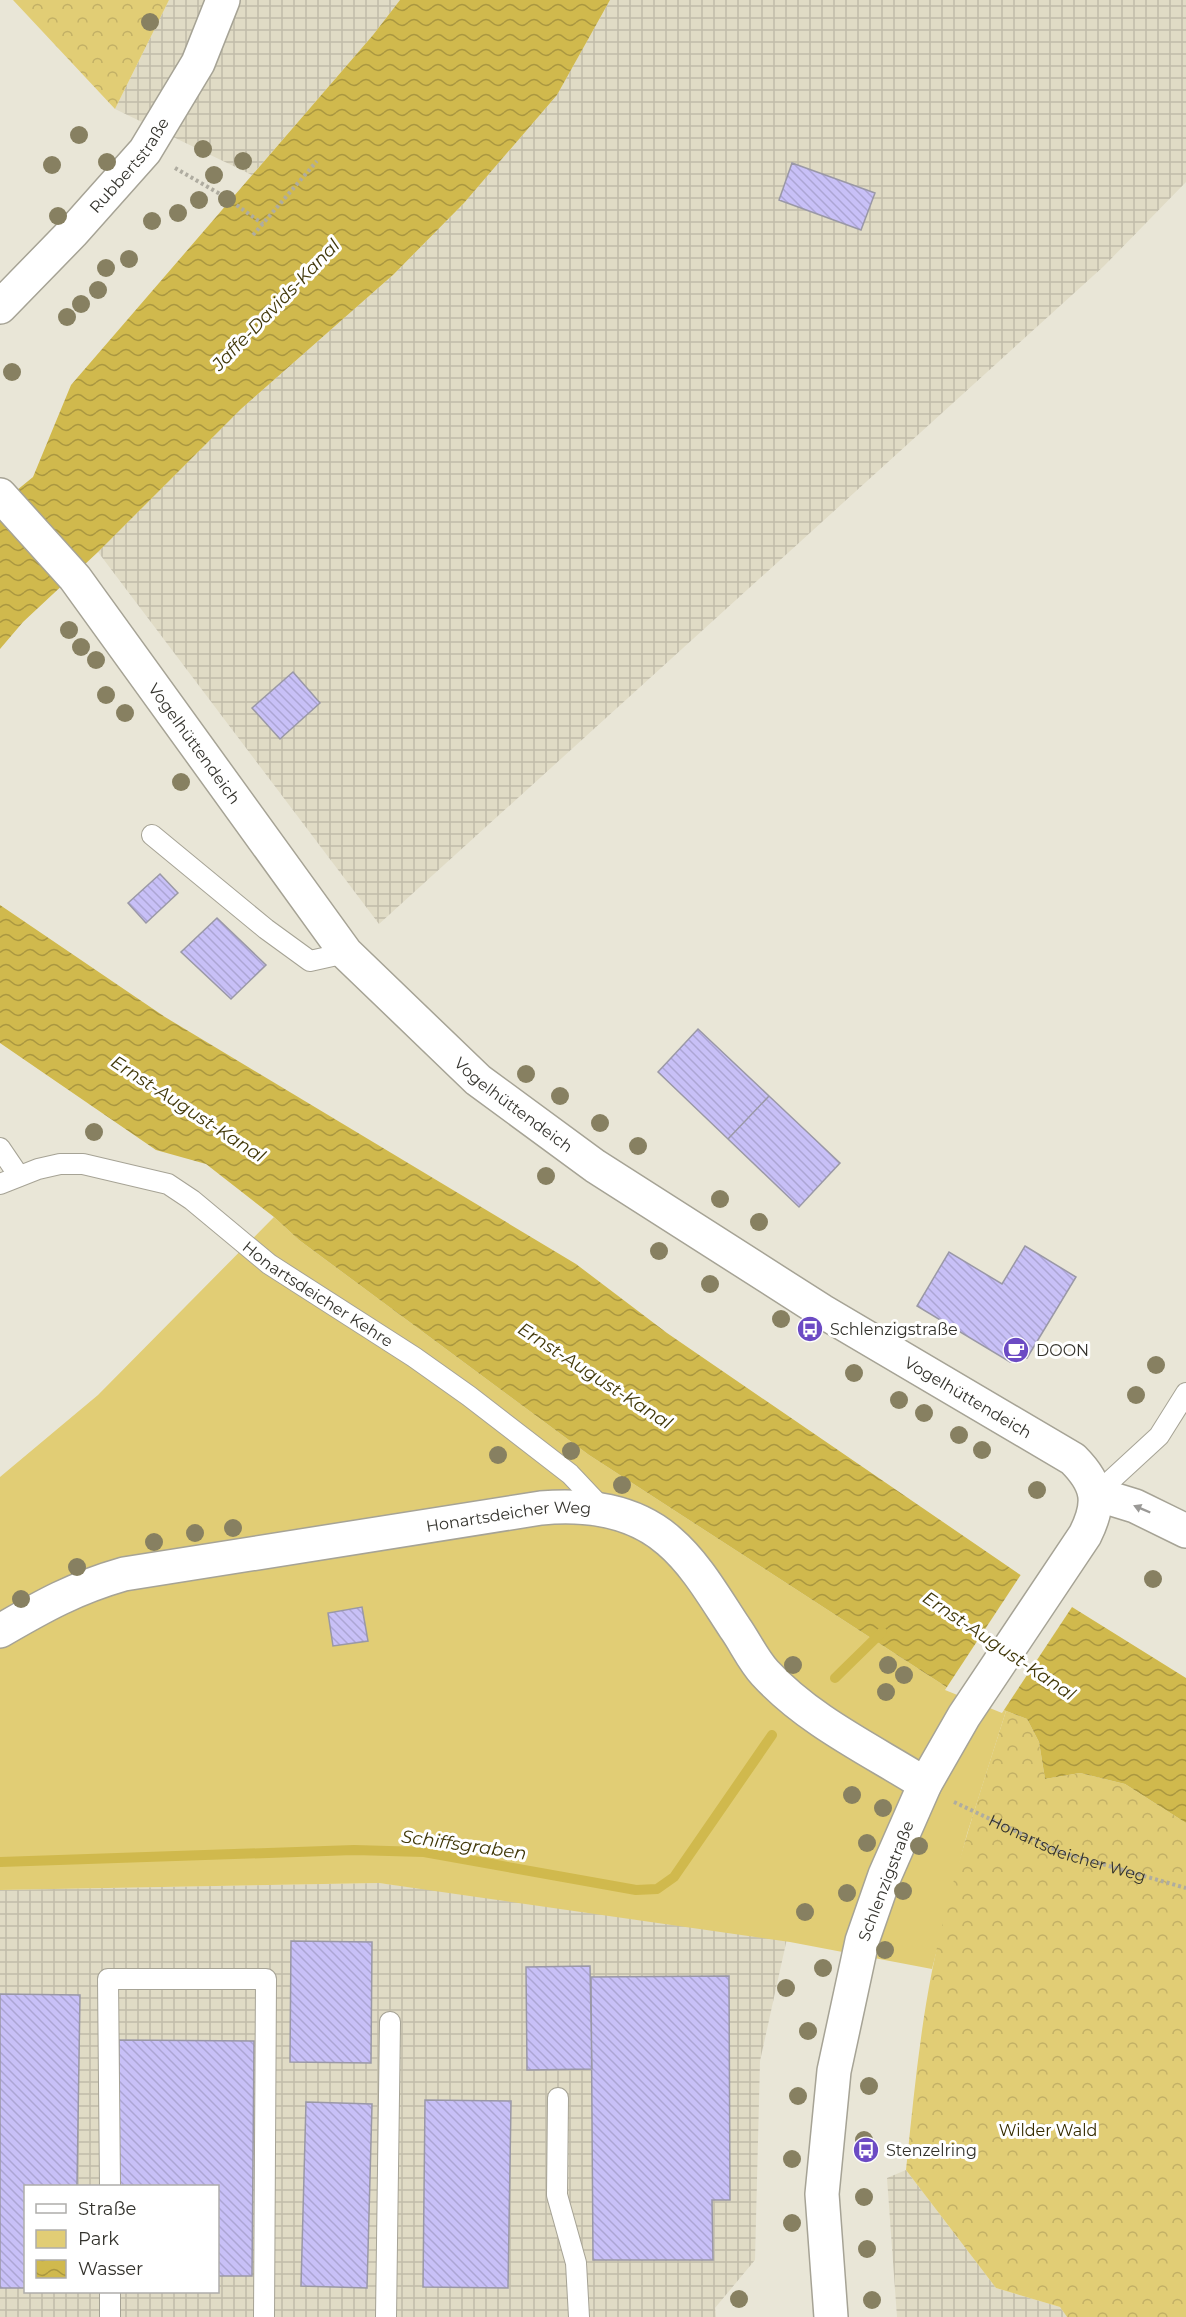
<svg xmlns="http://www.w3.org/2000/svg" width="1186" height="2317" font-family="Montserrat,sans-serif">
<defs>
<pattern id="industrial-grid" width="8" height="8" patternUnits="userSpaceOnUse" patternTransform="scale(1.5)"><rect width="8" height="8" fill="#e0dbc5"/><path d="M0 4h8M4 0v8" fill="none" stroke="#c1bcaa"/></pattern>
<pattern id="forest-crowns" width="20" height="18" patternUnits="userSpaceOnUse" patternTransform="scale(1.5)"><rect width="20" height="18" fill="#e1cd75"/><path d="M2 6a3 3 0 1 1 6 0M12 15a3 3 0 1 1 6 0" fill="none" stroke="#c2b066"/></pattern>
<pattern id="water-waves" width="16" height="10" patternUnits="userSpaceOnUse" patternTransform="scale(1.5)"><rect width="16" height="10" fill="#d0b94d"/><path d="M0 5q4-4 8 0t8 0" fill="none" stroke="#aa9740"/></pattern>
<pattern id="building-back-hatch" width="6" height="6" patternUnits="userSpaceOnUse" patternTransform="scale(1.5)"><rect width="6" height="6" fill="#c8c0f7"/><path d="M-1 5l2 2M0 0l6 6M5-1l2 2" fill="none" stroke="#aca5d4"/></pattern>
</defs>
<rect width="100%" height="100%" fill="#e9e6d7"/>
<path fill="url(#industrial-grid)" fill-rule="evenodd" d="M169,0H400L373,35L252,175L115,109Z
M610,0H1186V182L1104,266L379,924L98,552L241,409L394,274L464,203L557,95Z
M379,1883L788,1934L760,2061L755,2260L715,2308L716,2317H0V1890ZM26,2186H218V2292H26Z
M906,2170L996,2288L1060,2307L1067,2317H897L887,2178Z"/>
<path fill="#e1cd75" d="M274,1217L299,1240L589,1455L951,1690L1006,1711L967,1834L932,1969L790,1942L379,1883L0,1890V1477L98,1395Z"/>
<path fill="url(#forest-crowns)" d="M13,0H169L115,109Z
M1006,1711L1027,1719L1039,1742L1045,1779L1080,1773L1125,1784L1186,1823V2317H1067L1060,2307L996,2288L906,2170C913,2104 919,2037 932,1971C950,1882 979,1796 1006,1711Z"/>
<path fill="url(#water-waves)" d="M400,0H610L557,95L464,203L394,274L241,409L98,552L23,622L0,649V504L33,477L71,385L373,35Z
M0,905L165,1017L576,1264L667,1333L1019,1574L1186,1678V1823L1125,1784L1080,1773L1045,1779L1039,1742L1027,1719L951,1690L589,1455L299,1240L274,1217L206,1164L156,1150L0,1043Z"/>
<path fill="#e9e6d7" d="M1022,1573L1074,1604L1002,1713L945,1690Z"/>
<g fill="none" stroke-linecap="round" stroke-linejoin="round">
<path stroke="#d0b94d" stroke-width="10" d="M835,1678L882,1632
M0,1862L354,1850L424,1852L636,1890L657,1889L674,1877L772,1735"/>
</g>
<path fill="url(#building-back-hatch)" stroke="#9a98a6" stroke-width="1.5" d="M792,163L875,193L861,230L779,200Z
M293,672L320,703L280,739L252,708Z
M160,874L178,893L146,923L128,903Z
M217,918L266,965L231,999L181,952Z
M698,1029L769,1096L728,1139L658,1072Z
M769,1096L840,1163L799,1207L728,1139Z
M1025,1246L1076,1277L1027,1358L1010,1362L917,1306L949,1252L1002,1284Z
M362,1607L368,1641L333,1646L328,1613Z
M291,1941L372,1942L371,2063L290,2062Z
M590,1966L592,2069L527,2070L526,1967Z
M729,1976L730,2200H712L713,2260H593L591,1977Z
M0,1994L80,1995L77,2186H26V2288H0Z
M119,2040L254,2041L252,2276H218V2186H117Z
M425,2100L511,2101L508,2288L423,2287Z
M306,2102L372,2104L367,2288L301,2286Z"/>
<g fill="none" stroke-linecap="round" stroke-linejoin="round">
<g stroke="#a6a395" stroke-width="22">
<g id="service">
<path d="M152,835L266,929L310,961L346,953"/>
<path d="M0,1148L19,1176"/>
<path id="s2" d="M0,1184L38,1169L60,1164H83L168,1184L192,1200L269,1264L414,1357L469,1396L570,1474L604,1510"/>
<path d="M1096,1494L1159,1436L1186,1393"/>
<path d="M558,2098L557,2195L576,2263L579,2317"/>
<path d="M110,2186L108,1979H266L264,2317"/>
<path d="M110,2317V2292"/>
<path d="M386,2317L390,2022"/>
</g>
</g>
<g stroke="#a6a395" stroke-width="36">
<g id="minor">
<path d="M1096,1494L1135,1506L1186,1531"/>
<path id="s3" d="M0,1631C43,1606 75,1588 124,1574L541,1508C585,1504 634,1510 669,1541C696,1564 715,1598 735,1628C745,1642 753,1660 765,1673C809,1721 871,1750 925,1784"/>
</g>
</g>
<g stroke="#a6a395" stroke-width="36">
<g id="tertiary">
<path id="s4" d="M0,307L72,233L145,151L198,63L223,0"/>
<path id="s5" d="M0,495L75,578L346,953L478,1080L595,1166L822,1311L1073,1459C1099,1485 1101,1503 1085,1535L964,1716L925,1784L885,1875L862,1941L834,2071L822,2194L831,2317"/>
</g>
</g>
<g stroke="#afaca0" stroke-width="4" stroke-dasharray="3 3" stroke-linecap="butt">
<path d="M175,168L225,197L263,224"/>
<path d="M253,235L317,161"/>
<path id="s1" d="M954,1802L1060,1852L1186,1888"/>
</g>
<use href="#service" stroke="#fff" stroke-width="20"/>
<use href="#minor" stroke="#fff" stroke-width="33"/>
<use href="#tertiary" stroke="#fff" stroke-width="33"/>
</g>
<g fill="#878061">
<circle cx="150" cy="22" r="9"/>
<circle cx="79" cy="135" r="9"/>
<circle cx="203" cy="149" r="9"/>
<circle cx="243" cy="161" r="9"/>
<circle cx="107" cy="162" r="9"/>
<circle cx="52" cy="165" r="9"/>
<circle cx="214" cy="175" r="9"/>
<circle cx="227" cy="199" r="9"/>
<circle cx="199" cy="200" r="9"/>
<circle cx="178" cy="213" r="9"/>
<circle cx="58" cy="216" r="9"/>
<circle cx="152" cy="221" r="9"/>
<circle cx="129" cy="259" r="9"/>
<circle cx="106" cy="268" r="9"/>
<circle cx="98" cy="290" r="9"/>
<circle cx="81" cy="304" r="9"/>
<circle cx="67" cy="317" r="9"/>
<circle cx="12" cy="372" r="9"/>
<circle cx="69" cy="630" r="9"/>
<circle cx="81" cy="647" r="9"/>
<circle cx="96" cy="660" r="9"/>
<circle cx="106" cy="695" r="9"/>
<circle cx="125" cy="713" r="9"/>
<circle cx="181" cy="782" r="9"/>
<circle cx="526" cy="1074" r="9"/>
<circle cx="560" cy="1096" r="9"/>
<circle cx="600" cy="1123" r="9"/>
<circle cx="94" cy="1132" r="9"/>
<circle cx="638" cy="1146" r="9"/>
<circle cx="546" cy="1176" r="9"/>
<circle cx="720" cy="1199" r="9"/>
<circle cx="759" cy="1222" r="9"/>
<circle cx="659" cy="1251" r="9"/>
<circle cx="710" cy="1284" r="9"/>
<circle cx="781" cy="1319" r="9"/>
<circle cx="1156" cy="1365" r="9"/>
<circle cx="854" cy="1373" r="9"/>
<circle cx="1136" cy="1395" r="9"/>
<circle cx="899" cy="1400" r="9"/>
<circle cx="924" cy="1413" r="9"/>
<circle cx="959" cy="1435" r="9"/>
<circle cx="982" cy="1450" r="9"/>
<circle cx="571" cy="1451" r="9"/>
<circle cx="498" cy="1455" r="9"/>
<circle cx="622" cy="1485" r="9"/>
<circle cx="1037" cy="1490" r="9"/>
<circle cx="233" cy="1528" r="9"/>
<circle cx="195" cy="1533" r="9"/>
<circle cx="154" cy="1542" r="9"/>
<circle cx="77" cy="1567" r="9"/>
<circle cx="1153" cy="1579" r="9"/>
<circle cx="21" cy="1599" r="9"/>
<circle cx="793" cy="1665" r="9"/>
<circle cx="888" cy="1665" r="9"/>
<circle cx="904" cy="1675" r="9"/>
<circle cx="886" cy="1692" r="9"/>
<circle cx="852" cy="1795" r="9"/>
<circle cx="883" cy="1808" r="9"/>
<circle cx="867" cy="1843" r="9"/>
<circle cx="919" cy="1846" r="9"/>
<circle cx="903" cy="1891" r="9"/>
<circle cx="847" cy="1893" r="9"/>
<circle cx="805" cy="1912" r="9"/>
<circle cx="885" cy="1950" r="9"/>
<circle cx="823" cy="1968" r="9"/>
<circle cx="786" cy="1988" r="9"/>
<circle cx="808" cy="2031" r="9"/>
<circle cx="869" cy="2086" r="9"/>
<circle cx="798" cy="2096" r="9"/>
<circle cx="864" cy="2140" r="9"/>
<circle cx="792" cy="2159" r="9"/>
<circle cx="864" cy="2197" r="9"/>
<circle cx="792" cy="2223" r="9"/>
<circle cx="867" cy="2249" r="9"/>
<circle cx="739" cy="2299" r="9"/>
<circle cx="872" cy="2300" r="9"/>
</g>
<defs><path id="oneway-solid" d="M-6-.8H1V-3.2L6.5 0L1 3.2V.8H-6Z" transform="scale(1.5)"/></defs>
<use fill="#9a9996" href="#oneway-solid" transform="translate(1142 1509) rotate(-157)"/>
<defs>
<g id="bus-disc" transform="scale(1.35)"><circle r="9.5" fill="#6c4bc4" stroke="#fff"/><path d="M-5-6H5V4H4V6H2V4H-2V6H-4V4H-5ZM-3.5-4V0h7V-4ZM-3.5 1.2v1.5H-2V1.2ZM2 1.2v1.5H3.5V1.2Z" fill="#fff"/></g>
<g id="cafe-disc" transform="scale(1.35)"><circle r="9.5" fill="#6c4bc4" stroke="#fff"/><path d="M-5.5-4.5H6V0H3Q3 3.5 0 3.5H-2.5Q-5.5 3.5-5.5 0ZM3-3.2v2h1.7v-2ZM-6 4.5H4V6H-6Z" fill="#fff"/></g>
</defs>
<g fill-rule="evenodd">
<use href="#bus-disc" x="810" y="1329"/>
<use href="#cafe-disc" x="1016" y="1350"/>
<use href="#bus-disc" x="866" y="2150"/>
</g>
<g text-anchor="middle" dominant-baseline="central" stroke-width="6" stroke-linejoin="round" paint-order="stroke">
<g font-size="16" fill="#34332d" stroke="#fff">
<text stroke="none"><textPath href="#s4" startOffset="192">Rubbertstraße</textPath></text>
<text stroke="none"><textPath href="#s5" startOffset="316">Vogelhüttendeich</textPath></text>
<text stroke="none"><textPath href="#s5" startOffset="801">Vogelhüttendeich</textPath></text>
<text stroke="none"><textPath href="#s2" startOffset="360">Honartsdeicher Kehre</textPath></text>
<text stroke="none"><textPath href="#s5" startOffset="1342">Vogelhüttendeich</textPath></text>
<text stroke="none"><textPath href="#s3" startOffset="526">Honartsdeicher Weg</textPath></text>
<text stroke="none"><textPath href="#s1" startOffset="123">Honartsdeicher Weg</textPath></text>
<text transform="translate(886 1881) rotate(-69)">Schlenzigstraße</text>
</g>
<g font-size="16" fill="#34332d" stroke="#fff" text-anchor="start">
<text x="830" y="1329">Schlenzigstraße</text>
<text x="1036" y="1350">DOON</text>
<text x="886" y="2150">Stenzelring</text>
</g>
<g font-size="16" fill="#362c00" stroke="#fff">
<text x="1048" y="2130">Wilder Wald</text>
</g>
<g font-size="18" font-style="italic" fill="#413809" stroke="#fff">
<text transform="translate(276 305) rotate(-46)">Jaffe-Davids-Kanal</text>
<text transform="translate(188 1109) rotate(33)">Ernst-August-Kanal</text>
<text transform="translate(595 1376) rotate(33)">Ernst-August-Kanal</text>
<text transform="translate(999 1646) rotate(34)">Ernst-August-Kanal</text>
<text transform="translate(464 1845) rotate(8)">Schiffsgraben</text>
</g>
</g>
<rect x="24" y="2185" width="195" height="108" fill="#ffffff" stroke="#aeadab" stroke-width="1.5"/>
<rect x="36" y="2204" width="30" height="9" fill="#ffffff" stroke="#aeadab" stroke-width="1.5"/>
<text x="78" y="2215" font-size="18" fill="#34332d">Straße</text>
<rect x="36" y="2230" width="30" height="18" fill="#e1cd75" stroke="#aeadab" stroke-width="1.5"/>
<text x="78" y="2245" font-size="18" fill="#34332d">Park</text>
<rect x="36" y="2260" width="30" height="18" fill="url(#water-waves)" stroke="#aeadab" stroke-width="1.5"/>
<text x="78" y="2275" font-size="18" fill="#34332d">Wasser</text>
</svg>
